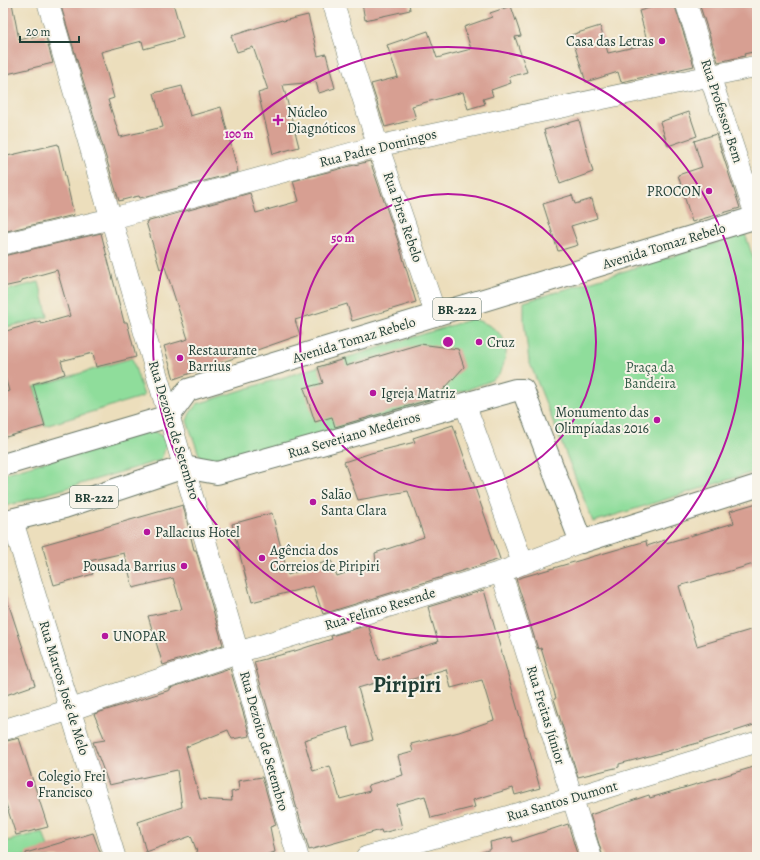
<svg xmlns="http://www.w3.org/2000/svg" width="760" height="860" font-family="Alegreya,serif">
<rect width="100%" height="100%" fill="#f7f3e8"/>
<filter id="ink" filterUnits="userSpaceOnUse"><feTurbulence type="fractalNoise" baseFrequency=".025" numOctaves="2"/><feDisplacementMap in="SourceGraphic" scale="8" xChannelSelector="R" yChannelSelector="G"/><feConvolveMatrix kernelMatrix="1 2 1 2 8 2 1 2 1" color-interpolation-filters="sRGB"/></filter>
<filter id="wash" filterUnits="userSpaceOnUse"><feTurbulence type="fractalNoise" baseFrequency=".012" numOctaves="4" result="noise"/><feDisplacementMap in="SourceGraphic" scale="16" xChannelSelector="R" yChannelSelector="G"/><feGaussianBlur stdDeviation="0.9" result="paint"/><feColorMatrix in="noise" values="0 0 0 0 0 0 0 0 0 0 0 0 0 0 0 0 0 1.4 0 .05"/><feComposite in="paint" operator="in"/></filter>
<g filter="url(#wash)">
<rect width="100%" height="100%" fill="#ecdebc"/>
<path fill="#8fdd9b" stroke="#578d68" d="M745,234L757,269V471L593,522L529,361L524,321V302Z
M39,282L48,317L3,328V291Z
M472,319C493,324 513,338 504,362C503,366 502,371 499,374C493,382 478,385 469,389L217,468L201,460L187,421L190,413L197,404Z
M132,358L144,396L45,426L34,387Z
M152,430L168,440L161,460L3,507V474Z
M43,832L51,857H3V842Z"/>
<g id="blocks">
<path fill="#d79f92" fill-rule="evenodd" d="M3,3H12L19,40L45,34L53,63L3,75Z
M60,3H173L183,38L144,49L142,41L101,52L114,98L108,100L120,137L163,127L154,93L182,86L190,116L221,107L238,172L140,198L139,196L134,197L119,201Z
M362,3H409L410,10L365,20Z
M667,3H674L694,66L621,82L618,72L586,82L571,35L600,26L608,53L648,44L639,11Z
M699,3H757V51L744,54L745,56L718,62Z
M511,6L521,36L515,37L527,72L509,77L511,83L491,90L493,96L483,99L485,104L468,109L463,92L412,106L416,119L385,127L371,84L398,77L387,45L428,31L437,58L471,49L464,27L492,17L490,13Z
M308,15L318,56L326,54L335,88L319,93L316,82L283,85L299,147L273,154L258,93L268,90L253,47L237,52L231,36L282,20L283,21Z
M689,112L697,136L668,146L660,122Z
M579,120L593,172L560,184L544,130Z
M716,134L740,208L692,222L678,175L702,167L694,141Z
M58,144L74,215L3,232V157Z
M370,161L398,241L416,302L352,321L347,304L295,320L300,335L174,379L164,346L188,339L165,267L160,269L146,222L250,193L256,213L299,201L293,181Z
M572,195L575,204L592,199L597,218L571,226L578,245L558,251L543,204Z
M101,233L124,322H127L136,357L96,367L93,353L61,361L65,374L33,384L45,426L6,437L3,428V393L9,391L3,370V332L40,321L41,324L70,316L57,270L21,280V283L3,287V256Z
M420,344L458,349L464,367L436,398L335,427L332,417L315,422L304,388L323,383L318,367L344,359L346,366Z
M453,425L500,559L323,614L313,586L252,602L232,524L272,513L288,575L331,560L337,576L376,562L375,553L424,537L408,491L358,500L344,462L371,453L415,442L413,438Z
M757,503V563L679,586L697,646L757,628V724L698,743L619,764V767L578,777L554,699L556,698L541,648L538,649L516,579L646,541L647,546L665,540L666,543L734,523L730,511Z
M183,505L194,550H196L223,645L163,665L148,616L182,609L173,578L133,588L124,553L89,561L93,574L54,585L42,545Z
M484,590L540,788L515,795L513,788L473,800L475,807L431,818L425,796L396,804L402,828L382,833L381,830L309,850L254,662L295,651L332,639L331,636L368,625L379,660L438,642L428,607ZM446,669L451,688L482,680L494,720L459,732L411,744L413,752L398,756L403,775L368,785L370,791L340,799L330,766L313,771L304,740L348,727L353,746L373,740L358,688L388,679L390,686Z
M3,596H6L35,685L3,696Z
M230,668L250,736L232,739L228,730L186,747L200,799L232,801L231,792L239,790L238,781L262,777L276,825L270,827L275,852L259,857H199L191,836L146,852L138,822L182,807L177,770L109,785L93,742L105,740L94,714L170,690V688Z
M19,738L48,827L16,835L3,795V742Z
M757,766V857H603L590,815L649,795L650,798Z
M568,824L578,857H478L477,854L491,849L490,842L512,837L513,842Z
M93,833L102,857H26V853Z"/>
</g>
</g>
<g filter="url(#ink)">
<use href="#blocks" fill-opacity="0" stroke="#677564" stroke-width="1"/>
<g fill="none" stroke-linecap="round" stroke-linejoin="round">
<g stroke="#677564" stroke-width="22">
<path id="street" d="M48,3L298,857
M333,3L378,146L436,315
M686,3L756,217
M3,244L110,219L378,146L757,66
M465,404L523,564
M12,519L115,857
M501,572L591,857
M3,730L70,710L239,652L501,572L581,542
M366,857L572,798L757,742"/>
</g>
<g stroke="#677564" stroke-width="24">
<path id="primary" d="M3,465L169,416L188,390L757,217
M3,522L64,507L184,467L217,473L515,390H523L581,542L757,486"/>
</g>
<use href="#street" stroke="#fff" stroke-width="21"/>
<use href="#primary" stroke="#fff" stroke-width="22"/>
</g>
</g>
<g fill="none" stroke="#b5179e" stroke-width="2">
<circle cx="448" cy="342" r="148"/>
<circle cx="448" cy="342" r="295"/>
</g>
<g fill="#b5179e" stroke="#f7f3e8" stroke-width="1.5">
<circle cx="662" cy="41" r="4"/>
<path d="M276 114h4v4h4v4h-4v4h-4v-4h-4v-4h4z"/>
<circle cx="709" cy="191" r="4"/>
<circle cx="479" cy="342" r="4"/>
<circle cx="180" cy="358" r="4"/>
<circle cx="373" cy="393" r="4"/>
<circle cx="657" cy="420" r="4"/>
<circle cx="313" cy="502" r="4"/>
<circle cx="147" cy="532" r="4"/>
<circle cx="262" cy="558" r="4"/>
<circle cx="184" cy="566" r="4"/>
<circle cx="105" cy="636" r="4"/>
<circle cx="30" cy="784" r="4"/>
</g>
<g text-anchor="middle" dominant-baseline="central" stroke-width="4" stroke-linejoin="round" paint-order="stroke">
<g fill="#f7f3e8" stroke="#60746a" stroke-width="1">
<rect x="433" y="298" width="48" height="22" rx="3"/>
<rect x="70" y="486" width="48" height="22" rx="3"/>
</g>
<g font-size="13" font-weight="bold" fill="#1f3d34">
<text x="457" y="309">BR-222</text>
<text x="94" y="497">BR-222</text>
</g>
<g font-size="14" fill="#1f3d34" stroke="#f7f3e8" text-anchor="start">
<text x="654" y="41" text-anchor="end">Casa das Letras</text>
<text x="287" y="112">Núcleo<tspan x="287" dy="16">Diagnóticos</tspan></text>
<text x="701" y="191" text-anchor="end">PROCON</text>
<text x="487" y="342">Cruz</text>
<text x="188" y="350">Restaurante<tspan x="188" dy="16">Barrius</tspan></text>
<text x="381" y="393">Igreja Matriz</text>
<text x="649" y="412" text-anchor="end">Monumento das<tspan x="649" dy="16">Olimpíadas 2016</tspan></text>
<text x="321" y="494">Salão<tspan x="321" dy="16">Santa Clara</tspan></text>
<text x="155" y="532">Pallacius Hotel</text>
<text x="270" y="550">Agência dos<tspan x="270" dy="16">Correios de Piripiri</tspan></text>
<text x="176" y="566" text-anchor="end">Pousada Barrius</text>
<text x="113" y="636">UNOPAR</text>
<text x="38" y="776">Colegio Frei<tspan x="38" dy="16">Francisco</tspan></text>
</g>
<g font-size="14" fill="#1f3d34" stroke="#f7f3e8">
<text transform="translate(722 111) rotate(72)">Rua Professor Bem</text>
<text transform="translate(378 148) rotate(-14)">Rua Padre Domingos</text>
<text transform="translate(403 217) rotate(71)">Rua Pires Rebelo</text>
<text transform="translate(664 246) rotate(-17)">Avenida Tomaz Rebelo</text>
<text transform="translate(354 340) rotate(-17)">Avenida Tomaz Rebelo</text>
<text transform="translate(174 430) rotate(73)">Rua Dezoito de Setembro</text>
<text transform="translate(354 435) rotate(-16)">Rua Severiano Medeiros</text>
<text transform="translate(380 609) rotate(-17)">Rua Felinto Resende</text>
<text transform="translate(64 688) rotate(73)">Rua Marcos José de Melo</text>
<text transform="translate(546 715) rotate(73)">Rua Freitas Júnior</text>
<text transform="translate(264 741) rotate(74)">Rua Dezoito de Setembro</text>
<text transform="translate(562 801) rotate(-16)">Rua Santos Dumont</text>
</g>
<g font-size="14" fill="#355d49" stroke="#f7f3e8">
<text x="650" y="367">Praça da<tspan x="650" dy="16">Bandeira</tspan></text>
</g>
<g font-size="22" font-weight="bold" fill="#1f3d34" stroke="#f7f3e8">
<text x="407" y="685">Piripiri</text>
</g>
</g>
<circle cx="448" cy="342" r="6" fill="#b5179e" stroke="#f7f3e8" stroke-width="2"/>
<g font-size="12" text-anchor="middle" font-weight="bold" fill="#b5179e" stroke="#f7f3e8" stroke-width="4" stroke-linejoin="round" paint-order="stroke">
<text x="239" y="138">100 m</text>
<text x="343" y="242">50 m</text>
</g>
<rect width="760" height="860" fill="none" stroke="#f7f3e8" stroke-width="16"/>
<path d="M20 36v6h59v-6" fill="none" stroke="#1f3d34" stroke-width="2"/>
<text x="26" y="36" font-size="12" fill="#1f3d34" stroke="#f7f3e8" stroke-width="3" paint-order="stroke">20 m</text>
</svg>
